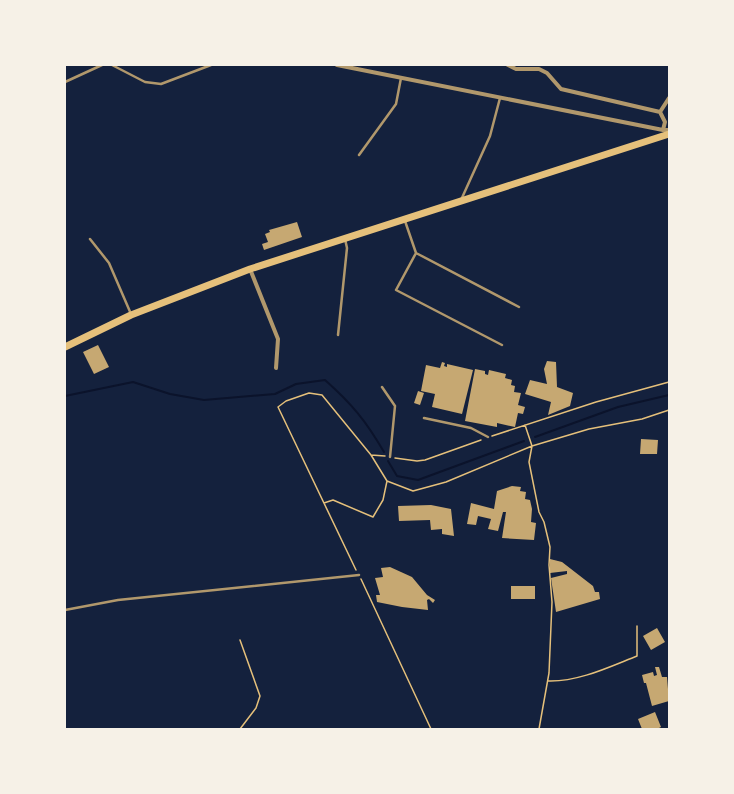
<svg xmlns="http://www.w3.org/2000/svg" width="734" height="794" font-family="'Noto Sans',sans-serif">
<rect width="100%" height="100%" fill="#14213d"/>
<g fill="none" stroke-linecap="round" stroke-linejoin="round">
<path stroke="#0b132b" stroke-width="2" d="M65,396L133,382L170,394L204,400L275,394L296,384L325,380C352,404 366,421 384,452
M535,437L618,407L669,395
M388,461L397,476L418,480L524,441"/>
</g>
<path fill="#c6a872" d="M297,222L302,237L264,250L262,244L268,242L265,234L270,232L269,230Z
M98,345L109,367L94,374L83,352Z
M547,361L556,362L557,387L573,393L570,406L548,415L551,402L525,394L530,380L547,384L544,369Z
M442,362L445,363L444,366L447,367V364L473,370L462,414L432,407L435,394L421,391L426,365L440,368Z
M475,369L485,371V374L488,375L489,370L506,374L505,378L512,380L511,385L515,386L514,392L521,393L518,405L525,407L523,414L518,413L515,427L497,423V427L465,421Z
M418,391L424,393L420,405L414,403Z
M641,439L658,440L657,454H640Z
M512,486L521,487L520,491L526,492L525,499L530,500L532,509L531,522L536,523L534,540L502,538L506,512H503L498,531L488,529L491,519L478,516L476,525L467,524L471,503L494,509L497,491Z
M431,505L451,509L454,536L442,534V529L431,530L430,520L399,521L398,506Z
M550,559L562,562L593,586L595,592H599L600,599L556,612L551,578L567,574V571L550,573Z
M390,567L412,577L427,595L435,600L433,603L429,599L427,600L428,610L402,607L377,602L376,595H380L375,578L383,577L381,568Z
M511,586H535V599H511Z
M657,628L665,642L651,650L643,636Z
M655,667H659L662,677H667L669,701L652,706L646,683H644L642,675L653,672L654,676L657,675Z
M655,712L661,727L657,729H642L638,719Z"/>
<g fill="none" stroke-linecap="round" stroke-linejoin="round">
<path stroke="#e5c07b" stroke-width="1.5" d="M525,425L532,446L529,462L539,512L544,522L550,547L549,565L552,602L549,673L539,729
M492,436L596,402L669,382
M371,455L385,456
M395,458L417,461L425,460L481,440
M324,503L333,500L373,517L383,500L387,481
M356,570L278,407L286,401L309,393L322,395L371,455L387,481L413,491L446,482L532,446L589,429L642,419L669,410
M361,579L431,729
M240,640L260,696L256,708L240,729
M548,681C578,682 609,667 637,656V626"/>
<path stroke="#b1986c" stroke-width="2.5" d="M112,65L145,82L161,84L211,65
M65,82L102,65
M359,155L396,104L401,78
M461,200L490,136L500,98
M405,221L416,253L519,307
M90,239L109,263L131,314
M416,253L396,290L502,345
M338,335L347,248L345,239
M382,387L395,406L390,457
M424,418L471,428L488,437
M65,610L118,600L359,575"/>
<path stroke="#b1986c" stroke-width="4" d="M337,65L663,130H669
M508,65L516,69H539L547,73L561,89L660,112
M663,130L665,122L660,112L669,98
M250,269L278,339L276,368"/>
<path stroke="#e5c07b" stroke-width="7" d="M65,347L131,315L250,269L669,134"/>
</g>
<rect width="734" height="794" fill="none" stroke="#f6f1e7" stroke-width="132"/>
</svg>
